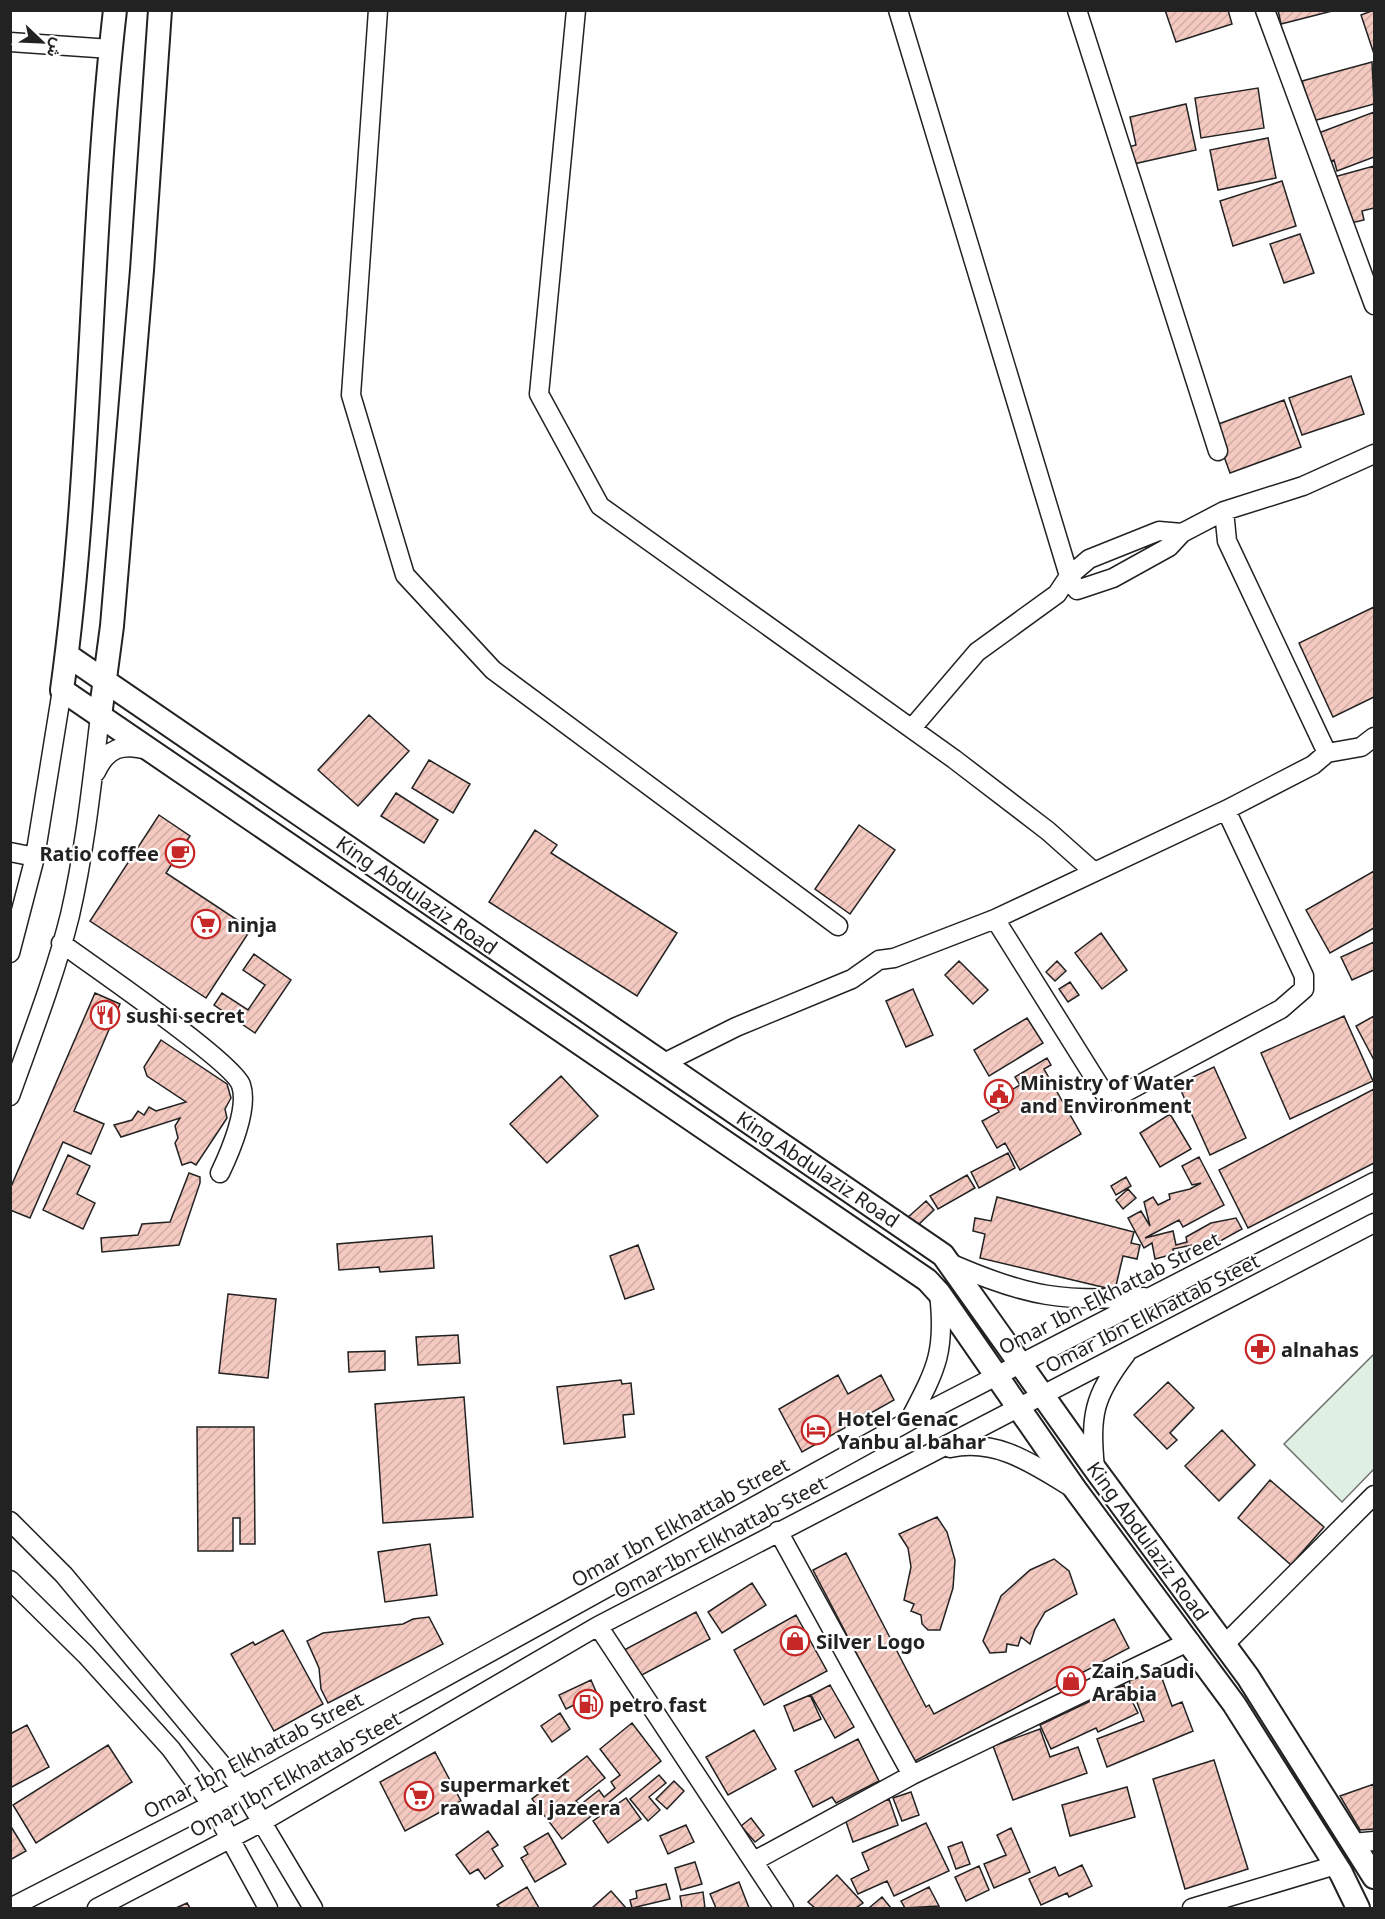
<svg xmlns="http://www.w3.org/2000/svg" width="1385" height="1919" font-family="'Noto Sans',Vazirmatn,sans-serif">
<defs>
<pattern id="building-hatch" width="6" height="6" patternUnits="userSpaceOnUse" patternTransform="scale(1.5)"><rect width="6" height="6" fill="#f3c9c0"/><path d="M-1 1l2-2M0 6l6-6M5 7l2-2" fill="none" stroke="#d0aca5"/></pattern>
</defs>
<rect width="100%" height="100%" fill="#fff"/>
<path fill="#e0efe3" stroke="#6f6f6f" stroke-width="1.5" d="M1374,1354V1469L1342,1502L1284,1444Z"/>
<path fill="url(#building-hatch)" stroke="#222" stroke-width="1.5" d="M1165,10H1228L1232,24L1176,42Z
M1278,10H1336L1281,24Z
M1374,10V54L1361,15Z
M1372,62L1374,104L1313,121L1302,81Z
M1258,88L1264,128L1201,138L1195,98Z
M1186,104L1196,150L1129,165L1125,148L1136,145L1130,117Z
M1374,112V157L1337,171L1334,160L1327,163L1316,134Z
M1268,138L1276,178L1218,190L1210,150Z
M1374,166V208L1362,211L1364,220L1346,224L1334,177Z
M1282,181L1296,226L1233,246L1220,201Z
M1300,234L1314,273L1284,283L1270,244Z
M1351,376L1364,414L1302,435L1289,398Z
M1284,400L1301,447L1230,473L1213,426Z
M1374,607V697L1333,717L1299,643Z
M369,715L409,751L358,806L318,770Z
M429,760L470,784L453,813L412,788Z
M396,793L438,820L424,843L381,816Z
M159,815L190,836L166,873L251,929L206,998L90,921Z
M859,825L895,850L850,914L815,889Z
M535,830L557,845L551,853L677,933L637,996L489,902Z
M1374,871V928L1330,953L1306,910Z
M1101,933L1127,970L1102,989L1075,953Z
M1374,942V970L1352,980L1341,957Z
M254,954L291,980L255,1033L214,1005L222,993L248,1010L265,985L243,970Z
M959,961L988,990L973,1004L945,975Z
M1057,961L1066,971L1055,981L1046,972Z
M1070,982L1079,995L1068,1002L1059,989Z
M913,989L933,1035L906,1047L886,1001Z
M95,993L120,1004L74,1111L104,1124L91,1154L63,1142L30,1218L10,1210V1189Z
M1344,1016L1373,1081L1290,1119L1261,1053Z
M1374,1016V1060L1356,1026Z
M1027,1018L1043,1043L989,1076L974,1050Z
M161,1040L227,1084L231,1098L225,1109L227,1118L196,1165L191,1162L182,1165L175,1143L178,1138L175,1126L180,1118L121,1137L114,1125L132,1120L138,1111L144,1115L149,1107L156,1111L186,1102L147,1076L144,1067Z
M1047,1058L1051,1065L1044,1069L1081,1134L1020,1170L1005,1143L997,1148L982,1121L999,1112L993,1101L1020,1085L1015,1077Z
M1214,1067L1246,1138L1210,1155L1178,1084Z
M561,1076L598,1116L547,1163L510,1124Z
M1374,1089V1163L1248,1228L1219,1170Z
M1170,1114L1191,1149L1160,1167L1140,1133Z
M1008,1153L1015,1168L979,1188L971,1172Z
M68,1155L90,1166L77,1194L95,1203L83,1229L43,1210Z
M1199,1157L1224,1205L1183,1227L1179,1220L1145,1238L1173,1231L1176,1245L1187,1242L1186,1237L1211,1223L1236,1218L1242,1229L1197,1254L1192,1245L1173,1249L1174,1254L1155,1259L1152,1243L1144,1248L1128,1218L1141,1211L1150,1226L1144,1202L1153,1197L1158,1205L1170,1199L1169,1194L1190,1189L1201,1183L1192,1185L1182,1166Z
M189,1173L200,1177V1183L179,1245L102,1252L101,1238L138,1235L142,1224L170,1222Z
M967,1175L975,1188L938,1209L930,1196Z
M1126,1177L1131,1186L1116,1195L1111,1186Z
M1128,1189L1136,1198L1123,1209L1116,1200Z
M997,1197L1134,1232L1131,1243L1140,1245L1137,1259L1123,1256L1115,1290L980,1258L985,1234L973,1231L975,1218L991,1221Z
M926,1201L934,1210L915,1228L906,1219Z
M432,1236L434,1268L380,1272L379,1267L339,1270L337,1244Z
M638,1245L654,1289L625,1299L610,1256Z
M228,1294L276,1299L268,1378L219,1373Z
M458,1335L460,1363L418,1365L416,1337Z
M385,1351V1370L349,1372L348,1352Z
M838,1375L848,1394L881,1375L894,1400L802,1452L779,1409Z
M621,1380L622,1384L631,1383L634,1414L623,1415L625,1437L564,1444L557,1387Z
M1168,1382L1194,1408L1170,1433L1177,1440L1167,1449L1134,1415Z
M464,1397L473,1517L383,1523L375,1404Z
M197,1427H254L255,1544H240V1518H233V1551H198Z
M1222,1430L1255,1465L1219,1501L1185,1466Z
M1270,1480L1324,1527L1291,1565L1238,1518Z
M937,1517L947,1532L955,1560L953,1588L940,1630H928L922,1624L921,1615L911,1611L914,1604L904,1600L911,1567L908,1548L899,1534Z
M430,1544L437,1595L385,1602L378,1552Z
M846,1553L926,1707L929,1705L934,1714L1114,1619L1129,1648L913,1762L813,1570Z
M1054,1559L1069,1571L1077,1594L1045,1612L1035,1629L1030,1644L1021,1637L1018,1646L1007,1644L1006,1652L990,1653L983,1641L1001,1596L1030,1570Z
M752,1583L766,1605L722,1633L708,1612Z
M696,1612L710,1639L638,1677L624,1650Z
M796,1615L827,1671L764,1705L734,1650Z
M429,1617L443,1644L328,1703L321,1689L319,1668L307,1641L323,1633L403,1624L413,1619Z
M283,1630L323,1704L274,1731L231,1654L253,1642L255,1645Z
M1159,1670L1172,1706L1182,1702L1193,1731L1107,1767L1097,1739L1144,1721L1129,1681Z
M591,1680L597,1694L566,1709L559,1695Z
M830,1685L854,1727L835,1738L811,1695Z
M1124,1685L1138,1713L1098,1732L1096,1728L1051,1749L1040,1725Z
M810,1695L821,1719L794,1731L784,1706Z
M560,1713L570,1729L552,1742L541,1726Z
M632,1723L661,1761L562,1839L532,1799L587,1756L605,1778L576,1801L580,1805L599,1790L604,1797L615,1788L611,1782L620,1775L600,1749Z
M27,1725L49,1767L10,1788V1734Z
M1040,1729L1050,1757L1078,1747L1087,1773L1013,1800L993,1746Z
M754,1730L776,1769L728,1795L706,1757Z
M858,1739L879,1781L836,1803L832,1797L813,1807L795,1771Z
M108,1745L132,1782L36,1843L13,1805Z
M435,1752L461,1801L405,1831L380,1782Z
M1214,1760L1248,1869L1185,1889L1153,1779Z
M659,1775L666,1783L649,1797L660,1810L648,1821L630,1799Z
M674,1781L684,1791L667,1809L656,1799Z
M1374,1784V1829L1360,1830L1340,1796Z
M1127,1787L1135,1817L1070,1836L1062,1805Z
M911,1792L919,1815L902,1821L893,1798Z
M626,1798L641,1819L608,1843L593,1821Z
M889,1799L898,1825L853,1842L844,1816Z
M751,1818L764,1835L755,1842L741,1826Z
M926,1823L949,1871L894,1896L887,1881L858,1894L851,1879L869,1870L862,1853Z
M10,1825L26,1851L10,1860Z
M686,1825L694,1842L668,1854L660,1836Z
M1011,1828L1030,1872L994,1888L984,1864L1006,1855L997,1835Z
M488,1831L498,1845L492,1849L503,1866L485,1879L478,1869L470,1874L456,1855Z
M548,1833L566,1864L535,1882L521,1858L528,1854L524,1847Z
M962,1842L970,1864L956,1869L948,1847Z
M695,1862L702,1884L681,1890L675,1868Z
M1082,1865L1092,1886L1069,1897L1067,1893L1041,1905L1029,1879L1055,1867L1059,1876Z
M979,1866L989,1890L966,1901L955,1877Z
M837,1875L863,1903L856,1908H815L808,1902Z
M739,1882L749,1908H716L710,1894Z
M666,1884L670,1899L632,1908L630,1900L637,1898L636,1891Z
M527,1887L539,1908H500L497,1905Z
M929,1887L939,1906L905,1908L901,1901Z
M611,1891L626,1908H592Z
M703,1892L705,1908H682L680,1896Z
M882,1897L891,1908H869Z
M187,1903L190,1908H176Z"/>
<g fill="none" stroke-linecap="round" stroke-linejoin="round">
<g stroke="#222" stroke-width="21">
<path id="minor" d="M378,10L351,395L405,575L493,670L838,926
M576,10L539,394L600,506L954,759L1048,831L1093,871
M898,10L1069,576L1077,590L1113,578L1169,547L1182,533L1224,511L1303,486L1374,454
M1077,10L1218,451
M1265,10L1374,305
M10,42L111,49
M1224,511L1227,541L1327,753
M912,728L977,652L1057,594L1069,576L1089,559L1159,531L1182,533
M96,772C107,748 122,743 148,750
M10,852L35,857
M995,919L1109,1101L1281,1009L1304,989V976L1226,810
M61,943C90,964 233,1062 241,1085C249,1108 230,1152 220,1173
M10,953L35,857L62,690
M662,1064L736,1027L852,979L879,960L894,958L995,919L1226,810L1313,765L1327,753L1361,747L1374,737
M10,1096C31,1037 55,976 70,915C85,850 92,782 100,716
M952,1264C1028,1297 1063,1302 1144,1297
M909,1421C936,1369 946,1353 939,1293
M950,1448C997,1438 1033,1464 1071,1487
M1095,1469C1090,1415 1093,1397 1126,1354
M10,1521L64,1575L242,1789L313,1908
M778,1531L912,1775
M10,1580L86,1655L171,1749L211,1804L268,1908
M598,1626L784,1908
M1224,1645L1374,1495
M1353,1843L1374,1841
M754,1861L912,1775L1190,1641
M10,1908L242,1789L909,1421L1374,1182
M97,1908L262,1822L598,1626L1374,1223
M1192,1908L1336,1865"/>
</g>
<g stroke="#222" stroke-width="26">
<path id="major" d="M115,10C89,236 93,465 62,690L927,1280L939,1293L1075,1489L1234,1704L1341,1873L1358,1908
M67,655L943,1255L1095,1469L1248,1677L1374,1877
M100,716L112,626L142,270L160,10"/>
</g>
<use href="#minor" stroke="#fff" stroke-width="18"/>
<use href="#major" stroke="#fff" stroke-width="22"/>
</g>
<defs>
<g id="cafe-ring" transform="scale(1.5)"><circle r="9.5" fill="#fff" stroke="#c62828" stroke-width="1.5"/><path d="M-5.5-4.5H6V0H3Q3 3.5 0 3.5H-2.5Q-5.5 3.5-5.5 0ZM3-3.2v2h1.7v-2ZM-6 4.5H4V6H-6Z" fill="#c62828"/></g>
<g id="supermarket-ring" transform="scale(1.5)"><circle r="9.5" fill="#fff" stroke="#c62828" stroke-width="1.5"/><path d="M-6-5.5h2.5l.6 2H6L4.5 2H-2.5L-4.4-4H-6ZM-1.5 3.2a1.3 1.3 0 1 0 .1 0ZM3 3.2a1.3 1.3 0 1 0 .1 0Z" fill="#c62828"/></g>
<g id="restaurant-ring" transform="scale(1.5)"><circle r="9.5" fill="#fff" stroke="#c62828" stroke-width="1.5"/><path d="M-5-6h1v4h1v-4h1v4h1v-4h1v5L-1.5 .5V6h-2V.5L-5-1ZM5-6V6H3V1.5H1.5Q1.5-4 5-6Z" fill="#c62828"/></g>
<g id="civic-ring" transform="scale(1.5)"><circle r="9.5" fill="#fff" stroke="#c62828" stroke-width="1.5"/><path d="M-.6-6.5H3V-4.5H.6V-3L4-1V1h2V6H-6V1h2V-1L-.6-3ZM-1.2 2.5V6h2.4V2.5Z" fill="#c62828"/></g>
<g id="pharmacy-ring" transform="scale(1.5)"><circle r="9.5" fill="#fff" stroke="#c62828" stroke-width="1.5"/><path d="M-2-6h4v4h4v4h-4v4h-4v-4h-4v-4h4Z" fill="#c62828"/></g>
<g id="hotel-ring" transform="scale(1.5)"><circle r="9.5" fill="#fff" stroke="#c62828" stroke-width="1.5"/><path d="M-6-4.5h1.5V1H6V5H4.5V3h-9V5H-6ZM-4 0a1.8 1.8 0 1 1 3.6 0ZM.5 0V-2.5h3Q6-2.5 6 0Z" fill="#c62828"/></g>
<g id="shop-ring" transform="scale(1.5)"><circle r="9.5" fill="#fff" stroke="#c62828" stroke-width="1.5"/><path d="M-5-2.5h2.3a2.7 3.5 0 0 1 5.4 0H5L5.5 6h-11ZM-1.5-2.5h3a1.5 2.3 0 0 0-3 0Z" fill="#c62828"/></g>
<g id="fuel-ring" transform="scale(1.5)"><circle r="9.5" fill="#fff" stroke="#c62828" stroke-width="1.5"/><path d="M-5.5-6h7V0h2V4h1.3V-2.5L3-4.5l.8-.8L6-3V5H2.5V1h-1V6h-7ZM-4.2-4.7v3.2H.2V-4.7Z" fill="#c62828"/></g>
</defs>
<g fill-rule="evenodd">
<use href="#cafe-ring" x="180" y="853"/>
<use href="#supermarket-ring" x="206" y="924"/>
<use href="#restaurant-ring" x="105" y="1015"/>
<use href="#civic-ring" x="999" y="1094"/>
<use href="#pharmacy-ring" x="1260" y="1349"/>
<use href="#hotel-ring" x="816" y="1430"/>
<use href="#shop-ring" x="795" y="1641"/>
<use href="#shop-ring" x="1071" y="1681"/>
<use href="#fuel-ring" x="588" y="1704"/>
<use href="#supermarket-ring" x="419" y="1796"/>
</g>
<g text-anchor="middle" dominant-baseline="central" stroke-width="4.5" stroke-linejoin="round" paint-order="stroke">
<g font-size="20" font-weight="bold" fill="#222" stroke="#fff" text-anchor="start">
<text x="159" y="853" text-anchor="end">Ratio coffee</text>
<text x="227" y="924">ninja</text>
<text x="126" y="1015">sushi secret</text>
<text x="1020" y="1082">Ministry of Water<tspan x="1020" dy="23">and Environment</tspan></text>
<text x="1281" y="1349">alnahas</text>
<text x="837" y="1418">Hotel Genac<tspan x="837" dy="23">Yanbu al bahar</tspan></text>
<text x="816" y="1641">Silver Logo</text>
<text x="1092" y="1670">Zain Saudi<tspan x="1092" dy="23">Arabia</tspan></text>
<text x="609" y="1704">petro fast</text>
<text x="440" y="1784">supermarket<tspan x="440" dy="23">rawadal al jazeera</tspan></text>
</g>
<g font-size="20" fill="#222" stroke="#fff">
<text transform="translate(417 895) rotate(35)">King Abdulaziz Road</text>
<text transform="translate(818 1169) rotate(34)">King Abdulaziz Road</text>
<text transform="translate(1109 1293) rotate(-27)">Omar Ibn Elkhattab Street</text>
<text transform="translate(1152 1313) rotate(-27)">Omar Ibn Elkhattab Steet</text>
<text transform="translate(680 1522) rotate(-29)">Omar Ibn Elkhattab Street</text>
<text transform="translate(720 1537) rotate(-28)">Omar Ibn Elkhattab Steet</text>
<text transform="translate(1148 1541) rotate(54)">King Abdulaziz Road</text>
<text transform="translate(253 1755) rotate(-28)">Omar Ibn Elkhattab Street</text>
<text transform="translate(295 1774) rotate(-29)">Omar Ibn Elkhattab Steet</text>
</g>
</g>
<rect width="1385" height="1919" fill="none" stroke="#222222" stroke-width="24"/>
<g transform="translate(42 42) rotate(113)" stroke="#ffffff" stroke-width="4.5" paint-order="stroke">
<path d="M0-4.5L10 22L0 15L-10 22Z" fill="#222222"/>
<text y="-9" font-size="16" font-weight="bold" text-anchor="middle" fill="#222222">ش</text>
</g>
</svg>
